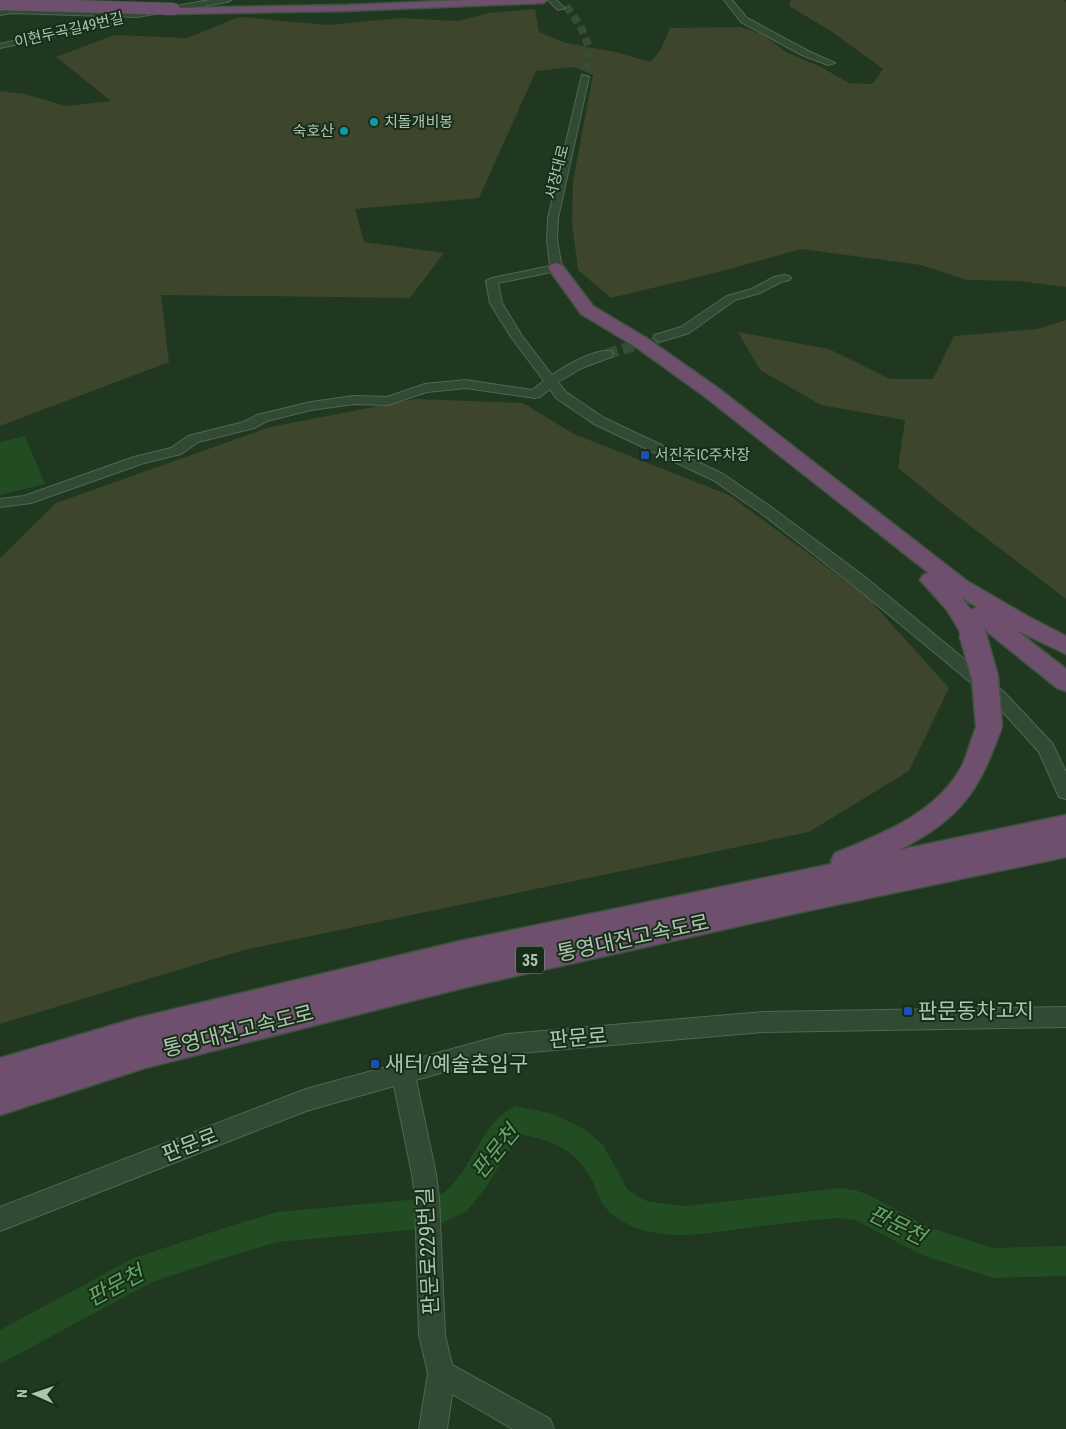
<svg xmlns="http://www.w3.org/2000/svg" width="1066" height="1429" font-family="'Roboto Condensed','Noto Sans KR',sans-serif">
<rect width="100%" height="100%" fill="#1f381f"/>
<path fill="#3d452c" d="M791,0H1063L1066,2V287L1018,281L967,280L921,265L801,249L719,272L611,298L578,270L572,223L573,181L593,75L574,67L536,71L479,198L355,209L364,242L444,253L410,298L161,295L169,362L0,426V91L25,94L66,106L111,101L56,57L114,35L187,38L239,17L328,25L400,18L458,21L489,13L535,9L539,32L566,43L616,52L650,62L660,51L670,28L740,27L762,34L786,52L821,67L849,83L872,84L883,69L831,31L789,6Z
M1066,320V599L956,515L898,468L905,420L821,405L760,370L738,332L829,349L890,379H933L954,336L1037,329Z
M415,399L523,403L574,434L729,495L866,596L949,688L909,771L809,832L244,950L0,1024V558L56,503L270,427Z"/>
<path fill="#224d23" d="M25,436L45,484L0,495V442Z"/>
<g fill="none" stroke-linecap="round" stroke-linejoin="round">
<path fill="#224d23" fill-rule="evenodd" d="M516,1106L553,1114L584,1129L603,1145L628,1190L642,1199L650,1202L686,1206L840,1188L858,1191L869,1195L928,1227L993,1248L1066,1246V1276L993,1278L922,1255L855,1220L840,1218C811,1220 782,1224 753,1227C708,1233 653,1246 613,1215C601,1206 598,1193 592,1180C578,1152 551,1139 522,1135L513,1144L484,1190L467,1211L431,1228L277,1242L227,1257L152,1282L0,1364V1330L134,1258L227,1227L277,1212L430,1198C435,1196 443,1194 447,1190C474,1166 482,1120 516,1106Z"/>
<path stroke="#344d34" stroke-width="8" stroke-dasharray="8 4.5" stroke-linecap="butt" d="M566,6L580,25L589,47L585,77"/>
<path stroke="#344d34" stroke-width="11" stroke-dasharray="11 5.5" stroke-linecap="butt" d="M607,354L659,338"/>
<g stroke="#506751" stroke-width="2">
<path id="minor" d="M210,0H231L227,2L137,17L12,13L0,15V11L12,9L137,13Z
M548,0H556L565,8L558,10Z
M724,0H732L747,18L808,51L835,63L828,65L802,55L741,22Z
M112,19H115V23L0,48V44Z
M582,75L589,77L558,218L557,240L562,268L556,271L498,283L502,303L522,336L552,375C565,366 596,348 611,351L613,354L611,357L582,368L558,382L566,392L604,418L723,474L771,507L865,577L1004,692L1052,743L1066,772V799L1059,797L1039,752L992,700L853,585L761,513L713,480L594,424L556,398L550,389L540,397L535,398L466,388L427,392L388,405L354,404L311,410L267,421L254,428L198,442L181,454L144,463L31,503L0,507V499L24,496L134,457L171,448L188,436L244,422L257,415L311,402L354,396L387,397L425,384L466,380L532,390L544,381L511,337L490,303L486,281L492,278L550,266L547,240L548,218Z
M785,275L789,276L791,278L789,280L781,282L760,293L735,300L689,333L659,342L653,338L655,335L681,327L727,296L752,289L774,277Z
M1066,1007V1027L763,1032L507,1054L416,1080L436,1174L439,1198L445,1335L452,1365L550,1419L554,1429H513L452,1394L447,1429H419L428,1373L419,1335L415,1198L412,1174L394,1086L306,1111L0,1231V1207L306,1089L507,1034L763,1012Z"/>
</g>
<g stroke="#3d533e" stroke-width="3">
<path id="highway" d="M465,0H548L543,3L347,11L166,14L161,11L166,8L347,5Z
M556,263L562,265L593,306L648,339L718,388L967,581L1029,617L1066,636V654L1016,630L1066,669V691L1057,688L980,626L984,632L980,638L972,640L964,638L947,610L920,580L923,575L929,573L704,396L636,347L581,314L548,268L550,265ZM962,598L977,607L971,610Z
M989,717L998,719L1002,726C980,790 961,819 899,850L1066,815V857L802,912L467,987L145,1068L0,1115V1058L137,1018L460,941L832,864L831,861L835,853C882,834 937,813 962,766C969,751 972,734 980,719Z"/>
</g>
<use href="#minor" fill="#324933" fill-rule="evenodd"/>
<use href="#highway" fill="#6f4f6e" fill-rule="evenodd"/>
<g stroke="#3d533e" stroke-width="13" stroke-linecap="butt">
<path id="highway-bridge-far1" d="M0,4L174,9"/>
</g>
<g stroke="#3d533e" stroke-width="29" stroke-linecap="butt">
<path id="highway-bridge" d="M972,632L985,678L989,726"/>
</g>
<use href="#highway-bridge-far1" stroke="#6f4f6e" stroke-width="12"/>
<use href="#highway-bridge" stroke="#6f4f6e" stroke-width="26"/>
</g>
<g fill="#0f9aa8" stroke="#182d19" stroke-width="2">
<circle cx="374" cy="122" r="5"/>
<circle cx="344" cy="131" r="5"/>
</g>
<g fill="#1a4fb4" stroke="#182d19" stroke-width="2">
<rect x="640" y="450" width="10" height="10" rx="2.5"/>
<rect x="903" y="1006" width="10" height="10" rx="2.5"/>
<rect x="370" y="1059" width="10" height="10" rx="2.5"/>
</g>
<g text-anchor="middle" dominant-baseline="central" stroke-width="4" stroke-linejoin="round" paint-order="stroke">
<g font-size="15" fill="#acc6ae" stroke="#182d19">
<text transform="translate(69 30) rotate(-13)">이현두곡길49번길</text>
<text transform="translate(557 172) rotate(-76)">서장대로</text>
</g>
<g font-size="15" fill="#acc6ae" stroke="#182d19" text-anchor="start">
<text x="384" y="122">치돌개비봉</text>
<text x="334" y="131" text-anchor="end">숙호산</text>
<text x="655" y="455">서진주IC주차장</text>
</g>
<rect fill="#182d19" stroke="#809881" stroke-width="1" x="516" y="946.5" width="28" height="27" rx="4"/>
<g font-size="16" font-weight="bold" fill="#acc6ae">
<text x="530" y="960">35</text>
</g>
<g font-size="21" fill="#acc6ae" stroke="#182d19">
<text transform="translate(633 938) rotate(-12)">통영대전고속도로</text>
<text transform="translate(238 1031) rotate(-14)">통영대전고속도로</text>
<text transform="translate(578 1038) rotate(-5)">판문로</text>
<text transform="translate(190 1145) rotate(-21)">판문로</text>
<text transform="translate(428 1251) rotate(-93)">판문로229번길</text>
</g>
<g font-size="21" fill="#acc6ae" stroke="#182d19" text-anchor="start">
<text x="918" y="1011">판문동차고지</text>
<text x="385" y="1064">새터/예술촌입구</text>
</g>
<g font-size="22" font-style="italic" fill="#63a764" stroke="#182d19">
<text transform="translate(495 1152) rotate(-51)">판문천</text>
<text transform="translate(897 1225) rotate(26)">판문천</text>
<text transform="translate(115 1286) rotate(-28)">판문천</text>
</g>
</g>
<g transform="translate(35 1394) rotate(272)" stroke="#182d19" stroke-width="4" paint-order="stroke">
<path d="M0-4L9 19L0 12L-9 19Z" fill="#acc6ae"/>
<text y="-8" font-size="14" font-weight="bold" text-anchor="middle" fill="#acc6ae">N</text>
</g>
</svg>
